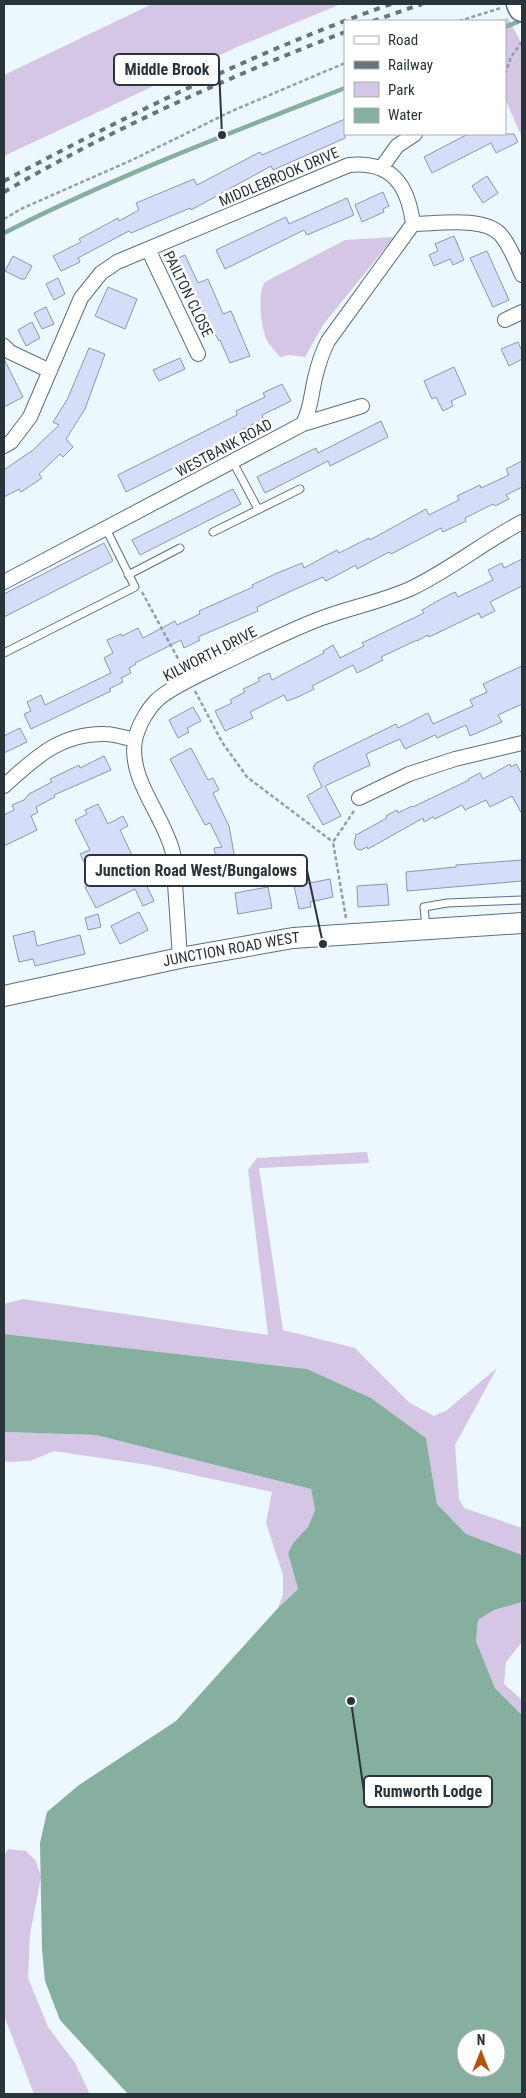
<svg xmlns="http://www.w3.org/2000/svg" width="526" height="2098" font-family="'Roboto Condensed',sans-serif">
<rect width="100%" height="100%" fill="#edf7fe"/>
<path fill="#d4c6e4" d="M152,4H341L237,47L4,156V75Z
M508,18L522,44V137L505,99V21H497Z
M394,237L323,325L305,357L290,355L280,357C276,352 271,347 267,341C261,329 257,293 265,282L345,240Z
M367,1152L369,1163L259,1168L283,1330L355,1348L410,1403L434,1416L447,1410L497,1368L455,1445L459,1499L464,1508L522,1528V1555L466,1534L437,1504L426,1438L371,1398L307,1369L4,1334V1304L23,1299L268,1335L248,1170L257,1158Z
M4,1432L96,1435L311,1489L315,1510L308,1527L293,1543L288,1553L298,1589L278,1608L283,1595V1575L266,1523L272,1492L148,1465L54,1451L30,1461L8,1462L4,1460Z
M522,1602V1642L506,1662L504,1684L522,1700V1715L495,1688L476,1641L478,1620L494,1610Z
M8,1849L26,1851L36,1861L41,1877L30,1934L28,1978L48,2027L75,2063L90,2094H34L4,2015V1856Z"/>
<path fill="#86afa0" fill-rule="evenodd" d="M4,1334L307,1369L371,1398L426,1438L437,1504L466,1534L522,1555V1602L494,1610L478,1620L476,1641L495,1688L522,1715V2094H128L60,2020L45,1981L42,1949L40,1843L47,1812L79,1785L176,1721L278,1608L298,1589L288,1553L293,1543L308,1527L315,1510L311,1489L96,1435L4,1432ZM466,2038H496V2068H466Z"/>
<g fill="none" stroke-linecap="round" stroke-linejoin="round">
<path stroke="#86afa0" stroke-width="4.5" d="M505,27L522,20
M4,233C114,177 230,133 345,88"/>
</g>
<path fill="#d5ddf9" stroke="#8e95ad" d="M345,119V138L273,170L271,166L191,210L190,208L131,233L129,231L78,258L80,262L61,271L53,256L81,242L79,239L107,224L118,218L119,221L139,210L136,203L194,179L197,185L260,152L262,155Z
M468,134H514L518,142L496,153L491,143L432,173L424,157Z
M487,176L498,193L483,203L472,186Z
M383,192L389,206L383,209L384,212L362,222L355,205Z
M347,198L354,215L307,235L304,230L225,269L216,250L286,217L289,224Z
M454,236L464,260L453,265L450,259L434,266L429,255L438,251L435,244Z
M487,251L509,300L493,307L470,258Z
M185,255L198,283L208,279L223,314L231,311L250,356L230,363L220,340L219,341L213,330L211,331L202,310L193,314L170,262Z
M13,256L32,266L25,279H21L5,271Z
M58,278L65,294L54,300L46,284Z
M108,287L137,299L125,329L95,316Z
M46,307L54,324L42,329L34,313Z
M32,322L40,338L26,346L18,330Z
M518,342L522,351V359L509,366L501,349Z
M89,348L105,354L85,409L66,439L73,447L63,457L60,454L39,474L42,478L21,492L19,489L4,497V470L33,450L59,425L53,422L67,400Z
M180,358L185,369L159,381L153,370Z
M4,359L23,397L4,407Z
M454,367L466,394L451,401L453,406L443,411L436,397L432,399L424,381Z
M282,384L291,401L262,415L263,419L235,433L237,436L126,492L118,475L237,415L236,411L265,397L263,393Z
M381,421L388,437L330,466L328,461L265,493L257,477L316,448L318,453Z
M522,461V487L506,495L509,499L495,506L493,504L465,518L466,521L443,532L441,528L391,554L389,552L357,569L356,565L326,581L323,577L289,592L257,607L258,611L198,637L200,640L184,648L181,640L135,663L136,664L129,668L131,673L121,678L123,682L109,689L111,691L31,729L24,714L31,711L27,702L41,695L45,705L111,673L104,658L113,653L107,640L121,634L122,636L138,628L143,638L175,621L177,625L200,614L199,611L253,587L252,585L275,574L302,563L304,568L337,550L339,553L369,538L370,540L426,509L429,515L459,500L457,496L480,485L481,488L509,475L506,469Z
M233,489L241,504L140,555L132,540Z
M104,543L113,561L4,617V594Z
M522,559V586L490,602L495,611L481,618L479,613L429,637L428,635L417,641V640L381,657L383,660L357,673L353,665L312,686L314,689L298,697L287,701L284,695L250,712L253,718L225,731L215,711L232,703L230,700L245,692L243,689L260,681L258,678L269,673L272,680L324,653L323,651L333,645L340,658L364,646L362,643L424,613L422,610L441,599L455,592L458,597L493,580L488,570L502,563L504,568Z
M522,666V704L498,715L502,722L470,736L466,725L437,738L435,735L405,749L400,739L366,754L370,765L325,786L341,816L323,825L307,796L322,787L313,768L316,763L396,724L398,728L428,713L433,724L473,706L470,700L487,692L483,684Z
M193,707L201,721L187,728L189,732L178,738L169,720Z
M20,728L27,742L4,753V736Z
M191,748L208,780L213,778L219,790L213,793L229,826L237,870L235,871L229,860L217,862L214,848L222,847L210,823L205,825L170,759Z
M104,756L111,770L54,795L55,797L36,807L38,812L31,816L37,830L4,846V815L14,810L12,805L24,800L29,794L52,782L50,779L79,765L80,768Z
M510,764L511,767L516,764L522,774V814L512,796L490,807L486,800L465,810L462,805L435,819L433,817L424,822L423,818L368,849L367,847L361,850L357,849L354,844L356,835L387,818L386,816L397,810L398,813L412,806L413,807L469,780L468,779L480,773L483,779Z
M98,804L108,824L123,816L128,826L120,830L154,901L143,906L135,889L96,908L85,887L94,882L80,854L90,850L75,820L87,814L85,810Z
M522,860V881L407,891L406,872L456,867V865Z
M330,879L333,897L310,902L311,907L299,909L294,886Z
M387,884L389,905L358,907L357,886Z
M268,887L272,908L238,914L235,893Z
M139,912L148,930L120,944L111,926Z
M98,914L101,927L88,930L85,918Z
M34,931L37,946L80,935L85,954L35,966L33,959L19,962L13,936Z"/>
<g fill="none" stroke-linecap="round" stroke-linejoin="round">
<g stroke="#597080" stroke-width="9">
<path id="lane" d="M233,462L258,509
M213,532L300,489
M128,575L180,548
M4,653L135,587L106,529
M426,928L424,907L447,903L522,900"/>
</g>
<g stroke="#597080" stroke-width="16">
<path id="street" d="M382,167L397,146L415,134
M413,224C436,224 483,216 500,234C510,245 516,262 522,275
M148,249L198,354
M505,320L522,312
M4,346L10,352L50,371
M4,446L11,442L30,417L81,298L101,273L117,262L349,165C392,161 408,185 413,224L328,341C322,353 318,365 315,378C311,395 311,409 303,424
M4,582L303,424L362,406
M4,786C35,758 60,733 105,734C115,734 125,738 135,740
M359,798L409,774L455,759L522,743
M180,958L173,853C164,815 128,780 135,740C138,726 147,710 157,700C171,687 201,674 219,665C253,649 287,631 322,618C352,607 384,601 412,588C451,569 484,542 522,522"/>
</g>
<g stroke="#597080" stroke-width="22">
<g id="secondary">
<path id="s1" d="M4,996L180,958L293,938L522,923"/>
</g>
</g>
<g stroke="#597080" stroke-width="29">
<path id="highway" d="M520,4L522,8"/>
</g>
<path stroke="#949ea5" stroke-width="2.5" stroke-dasharray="4 2.5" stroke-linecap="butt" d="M459,21L501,8
M505,74L511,57L522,42
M4,219L21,209L132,160L232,111L345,63
M142,592L183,668
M195,691L222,742L247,777L333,842
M346,918L333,842L354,811"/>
<use href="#lane" stroke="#fff" stroke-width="7"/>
<use href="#street" stroke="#fff" stroke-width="14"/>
<use href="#secondary" stroke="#fff" stroke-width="20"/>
<use href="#highway" stroke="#fff" stroke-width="26"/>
<path stroke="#69737a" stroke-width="4" stroke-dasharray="6 6" stroke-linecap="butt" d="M373,21L422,4
M4,181C130,114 257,51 391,4
M4,192C112,129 228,77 345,32"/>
</g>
<g text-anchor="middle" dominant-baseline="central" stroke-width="5" stroke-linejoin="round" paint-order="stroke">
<g font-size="15" fill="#2a343b" stroke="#fff">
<text transform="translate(279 177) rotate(-23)">MIDDLEBROOK DRIVE</text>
<text transform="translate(188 294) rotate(64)">PAILTON CLOSE</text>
<text transform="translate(224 448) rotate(-28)">WESTBANK ROAD</text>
<text transform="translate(210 654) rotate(-27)">KILWORTH DRIVE</text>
<text stroke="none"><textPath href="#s1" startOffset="232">JUNCTION ROAD WEST</textPath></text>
</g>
</g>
<path fill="none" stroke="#2a343b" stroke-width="2" d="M222 135L219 69M323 944L307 870M351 1701L364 1792"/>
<g fill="#2a343b" stroke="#fff" stroke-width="2">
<circle cx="222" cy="135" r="5"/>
<circle cx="323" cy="944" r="5"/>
<circle cx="351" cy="1701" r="5"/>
</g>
<g fill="#fff" stroke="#2a343b" stroke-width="2">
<rect x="114" y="54" width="105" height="31" rx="5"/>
<rect x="85" y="855" width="222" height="31" rx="5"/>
<rect x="364" y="1776" width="128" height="31" rx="5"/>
</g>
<g font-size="16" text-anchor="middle" font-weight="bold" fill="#2a343b">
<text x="167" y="75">Middle Brook</text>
<text x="196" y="876">Junction Road West/Bungalows</text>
<text x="428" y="1797">Rumworth Lodge</text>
</g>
<rect width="526" height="2098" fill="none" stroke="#2a343b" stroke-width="10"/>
<rect x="344" y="20" width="162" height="115" fill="#ffffff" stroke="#aaaeb1"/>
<rect x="354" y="36" width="25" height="8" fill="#ffffff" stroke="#aaaeb1"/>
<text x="388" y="45" font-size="15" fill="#2a343b">Road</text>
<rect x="354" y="61" width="25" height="8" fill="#69737a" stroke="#aaaeb1"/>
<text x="388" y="70" font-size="15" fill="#2a343b">Railway</text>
<rect x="354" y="82" width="25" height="15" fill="#d4c6e4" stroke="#aaaeb1"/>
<text x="388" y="95" font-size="15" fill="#2a343b">Park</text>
<rect x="354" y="108" width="25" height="15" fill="#86afa0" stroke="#aaaeb1"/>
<text x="388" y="120" font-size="15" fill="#2a343b">Water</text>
<g transform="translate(481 2053)"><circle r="24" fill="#ffffff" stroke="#aaaeb1"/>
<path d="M0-4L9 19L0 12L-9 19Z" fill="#b35211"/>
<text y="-8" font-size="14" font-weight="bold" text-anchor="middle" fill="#2a343b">N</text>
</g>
</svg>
